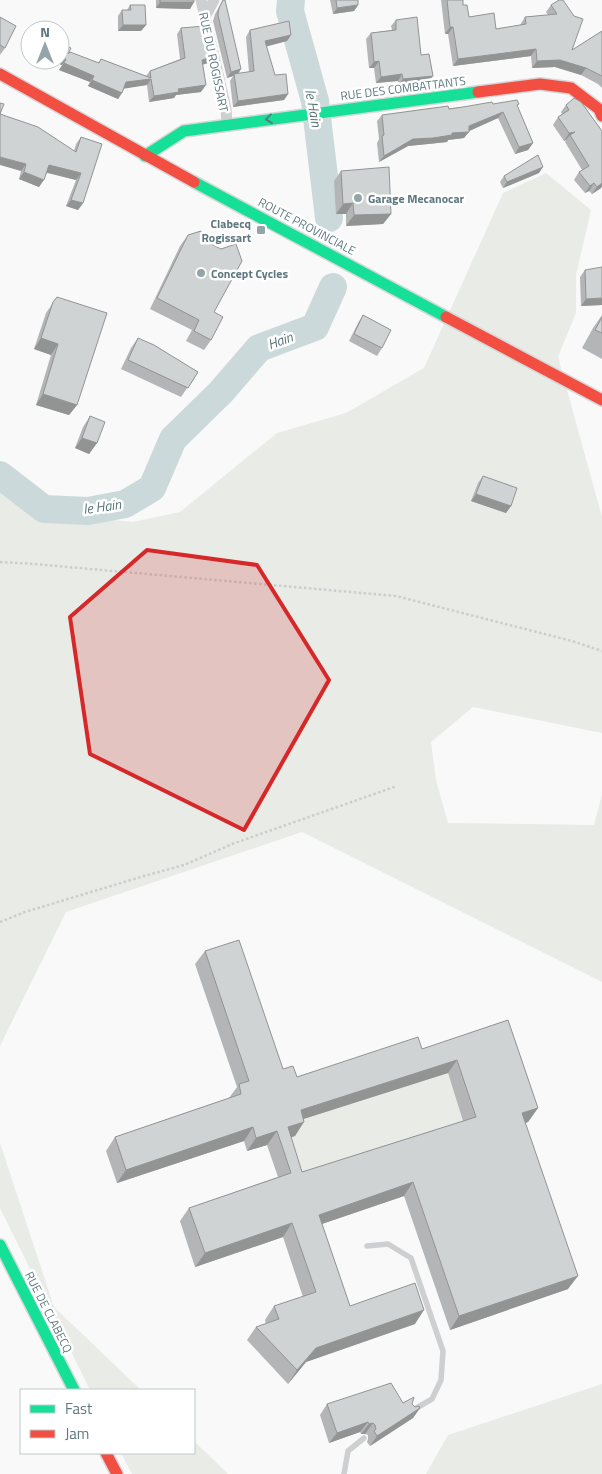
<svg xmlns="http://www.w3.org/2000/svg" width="602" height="1474" font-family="'Titillium Web',sans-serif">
<rect width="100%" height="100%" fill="#f9f9f9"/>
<path fill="#e8ebe6" d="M546,173L591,210L576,275V313L558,357L602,517V733L473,707L431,742L436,780L448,823L594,825L602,794V982L302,832L66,912L0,1046V489L27,511L133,522L180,512L277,433L346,413L424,368L503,193Z
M448,1073L466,1131L293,1186L279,1141L291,1123Z
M0,1143L54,1307L141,1390H90L0,1208Z
M602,1384V1474H426L448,1435Z
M194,1441L228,1474H132L121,1453H194Z"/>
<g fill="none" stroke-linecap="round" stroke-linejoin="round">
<path stroke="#ccd9da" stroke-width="28" d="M291,0L290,11L315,101L329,218
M0,475L44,509L88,511L125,504L152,488L173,439L221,392L259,348L315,327L333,287"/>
<g stroke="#d6d7d8" stroke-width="14">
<path id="fast" d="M145,156L184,131L478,92
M194,182L446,317
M0,1245L74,1390"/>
</g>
<g stroke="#d6d7d8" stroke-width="14">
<path id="jam" d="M0,74L194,182
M478,92L540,84L571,88L599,109L602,116
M446,317L602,400
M106,1453L117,1474"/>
</g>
<path stroke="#cbcdce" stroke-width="2.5" stroke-dasharray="2.5 2.5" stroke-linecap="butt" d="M0,562L34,564L396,596L572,641L602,651
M0,922L25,912L144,876L184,865L232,844L397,786"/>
<path stroke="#cdcfd0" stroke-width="5.5" d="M367,1246L388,1244L411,1258L443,1351L441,1380L432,1399L413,1410
M344,1474L348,1451L364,1438"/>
<path stroke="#cdcfd0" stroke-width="11" d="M201,0L226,109L227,125
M205,17L214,0"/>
<use href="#fast" stroke="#16e098" stroke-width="11"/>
<use href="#jam" stroke="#f24e42" stroke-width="11"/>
</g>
<path fill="#b3b5b6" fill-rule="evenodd" d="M156,0H194V2L190,9L156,8Z
M223,0L241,69L238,74L249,72L246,37L250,30L291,35L287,41L266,46L275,75L288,94L284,100L233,107L230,81L233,76L227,78L213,21L215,14Z
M330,0H358V5L354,11L333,14Z
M441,0H463V5L469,17L496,29L520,25L525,17L548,15L546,12L551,5L559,0L572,50L602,31V88L598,84L581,75L555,67L532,68L531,56L453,66L448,34H445Z
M130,5L146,25L141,31H118V16L122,10H127Z
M0,17L5,48L0,55Z
M396,20L421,55L428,83L398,85V81L376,83L374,68H369L366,39L371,33L392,30L391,26Z
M181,28L212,57L208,63L202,65L201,92L176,95L174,98L149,102L147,85L124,88L118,99L88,86L90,82L59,70L62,65L49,60H60L69,52L98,63L101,59L146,76L150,71L180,59L177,34Z
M493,104L517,106L533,143L528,150L515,154L498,118L469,131L464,138L448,140L447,142L428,144L408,146L379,162L377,143L379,139L377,121L382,115Z
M566,105L602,131V186L601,188L592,194L589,191L585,193L574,180L579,172L582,170L565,142L566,140L564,141L553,125L558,117L562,114L561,112Z
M0,114L74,151L76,144L81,137L83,203L78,210L66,206L76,180L47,173L39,187L19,179L21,171Z
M341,171L391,214L383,224L346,226V214H336L334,181Z
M539,173L503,188L500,182L504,176Z
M188,235L214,312L211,340L204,350L186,341L192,330L150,309L180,246Z
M585,270L602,305L581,306L580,277Z
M57,297L77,405L69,415L36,405L51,355L34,349L46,313Z
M363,315L382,348L377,356L349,341L358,323Z
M602,315V359L582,348L593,328Z
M138,338L198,372L181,397L121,369L131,348Z
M90,416L97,443L89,454L75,448L83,427Z
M483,476L511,506L506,513L471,501L478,483Z
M205,951L283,1069L297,1077L422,1049L508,1020L538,1108L528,1122L525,1123L568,1289L450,1330L404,1196L322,1224L350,1306L415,1324L306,1362L288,1384L247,1340L256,1327L266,1324L265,1320L274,1306L303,1297L283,1237L195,1267L180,1221L189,1208L278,1177L267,1145L247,1151L244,1141L117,1183L106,1151L115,1137L229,1098L237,1087L195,964ZM448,1073L463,1121L302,1172L291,1137L295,1136L303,1119Z
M403,1403L412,1404L415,1407L420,1408L413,1418L370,1446L367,1442L368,1439V1435L365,1434H361L360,1432L329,1443L320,1415L327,1404Z"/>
<path fill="#929494" d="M160,2H194L190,9L156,8Z
M358,5L354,11L333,14L337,8Z
M123,25H146L141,31H118Z
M450,27H453L448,34H445Z
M291,35L287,41L261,48L265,41Z
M536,49L531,56L453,66L458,59Z
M60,57L66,59L62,65L49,60H60Z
M212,57L208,63L197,66L202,60Z
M560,60L586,68L581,75L555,67L532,68L537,61Z
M379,61L374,68H369L374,62Z
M64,63L94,76L90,82L59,70Z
M241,69L237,75L234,74L233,76L227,78L231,72Z
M402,74L398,81L376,83L381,77Z
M433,76L428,83L398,85L403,79Z
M151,79L147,85L122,89L126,82Z
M92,80L122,93L118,99L88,86Z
M206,85L201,92L176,95L174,98L149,102L154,96L178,89Z
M288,94L284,100L233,107L238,101Z
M503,112L498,118L467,132H469L464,138L448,140L447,142L428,144L408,146L379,162L384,156L413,139L452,133Z
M575,132L570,135L566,140L564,141L569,133Z
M533,143L528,150L515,154L519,147Z
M0,157L26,164L21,171L0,165Z
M49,165L81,173L76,180L45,172Z
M543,167L539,173L503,188L507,182Z
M24,172L44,180L39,187L19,179Z
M594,183L589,191L585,193L590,186Z
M602,183V186L601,188L592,194L597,187Z
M71,200L83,203L78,210L66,206Z
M353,203L346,214H336L343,204Z
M391,214L383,224L346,226L354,215Z
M602,298V305L581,306L586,299Z
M41,338L58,344L51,355L34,349Z
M43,394L77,405L69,415L36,405Z
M82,438L97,443L89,454L75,448Z
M476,494L511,506L506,513L471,501Z
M457,1060L448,1073L291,1123L301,1110Z
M538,1108L528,1122L513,1127L522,1113Z
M304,1122L295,1136L280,1141L288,1127Z
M253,1127L244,1141L117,1183L126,1170Z
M277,1131L267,1145L247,1151L256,1138Z
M413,1182L404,1196L310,1228L319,1215Z
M292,1223L283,1237L195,1267L205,1253Z
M578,1276L568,1289L450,1330L459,1316Z
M424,1310L415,1324L306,1362L288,1384L297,1370L316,1348Z
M420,1408L413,1418L370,1446L377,1436Z
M368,1422L360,1432L329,1443L337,1433Z
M373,1423L365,1434H361L369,1424Z"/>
<path fill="#d0d3d4" stroke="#929494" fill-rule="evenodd" d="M160,0H194V2H160Z
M223,0H225L241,69L231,72L218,15L219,8Z
M336,0H358V5L337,8Z
M447,0H463V5H467L469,17L494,13L496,29L526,24L525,17L557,14L551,5L559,0H563L574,16L583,19L572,50L602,31V76L586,68L560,60L537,61L536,49L458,59L453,27H450Z
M130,5H145L146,25H123L122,10H131Z
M0,17L16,26L5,48L0,45Z
M417,17L421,55L429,54L433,76L403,79L402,74L381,77L379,61L374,62L371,33L396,30V20Z
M289,21L291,35L265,41L275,75L286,74L288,94L238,101L234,74L254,71L250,30Z
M205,26L212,57L202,60L206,85L178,89L179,92L154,96L151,79L126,82L122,93L92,80L94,76L64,63L66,59L60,57V43L71,48L68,54L70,52L99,63L101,59L151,78L150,71L185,58L181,28Z
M574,98L581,102L602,131V183L597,187L594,183L590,186L579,172L589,166L570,135L575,132L569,133L558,117L569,110L566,105Z
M517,100L519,104L517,105L533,143L519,147L503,112L469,126V132L452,133V135L433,138L413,139L384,156L382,136L384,135L382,115L448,106L449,109L463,107L492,102L493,104Z
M0,103L4,104L0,114L38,127L76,152L81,137L102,144L83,203L71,200L81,173L49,165L44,180L24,172L26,164L0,157Z
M538,155L543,167L507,182L504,176Z
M389,167L391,214L354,215L353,203L343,204L341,171Z
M201,231L203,240L221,249L236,244L242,261L214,312L223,317L211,340L194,331L199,320L157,298L188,235Z
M602,267V298L586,299L585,270Z
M57,297L107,313L77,405L43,394L58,344L41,338L53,302Z
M363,315L391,330L382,348L354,334Z
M602,317V333L595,330Z
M138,338L154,345L198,372L188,388L128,360Z
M90,416L105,422L97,443L82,438Z
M483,476L517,488L511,506L476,494Z
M239,940L283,1069L293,1066L297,1077L418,1037L422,1049L508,1020L538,1108L522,1113L578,1276L459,1316L413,1182L319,1215L350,1306L415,1283L424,1310L316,1348L297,1370L256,1327L279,1319L274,1306L316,1292L292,1223L205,1253L189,1208L291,1173L277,1131L256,1138L253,1127L126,1170L115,1137L241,1094L239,1084L249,1081L205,951ZM457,1060L476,1117L302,1172L288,1127L304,1122L301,1110Z
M391,1383L403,1403L414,1397L412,1404L415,1407L419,1406L420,1408L377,1436L374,1431L376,1429L375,1425L373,1423L369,1424L368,1422L337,1433L327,1404Z"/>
<defs><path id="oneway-chevron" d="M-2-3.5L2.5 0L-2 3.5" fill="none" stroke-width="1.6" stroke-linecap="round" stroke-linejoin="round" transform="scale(1.25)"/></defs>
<use stroke="#5e7880" href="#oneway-chevron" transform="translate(269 119) rotate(173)"/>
<path fill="#d62828" fill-opacity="0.2" stroke="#d62828" stroke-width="4" stroke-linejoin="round" d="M147,550L257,565L329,680L244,830L90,754L70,617Z"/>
<g fill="#94a5aa" stroke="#fff" stroke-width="2">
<circle cx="358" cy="198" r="5"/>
<rect x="256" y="225" width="10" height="10" rx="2.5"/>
<circle cx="201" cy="273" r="5"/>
</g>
<g text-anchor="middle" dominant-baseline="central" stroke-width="5" stroke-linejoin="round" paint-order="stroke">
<g font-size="12" fill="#5e7880" stroke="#fff">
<text transform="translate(214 62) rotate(78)">RUE DU ROGISSART</text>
<text transform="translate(403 88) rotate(-7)">RUE DES COMBATTANTS</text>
<text transform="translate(307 226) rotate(28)">ROUTE PROVINCIALE</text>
<text transform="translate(49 1312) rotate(63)">RUE DE CLABECQ</text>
</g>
<g font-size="12" font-weight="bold" fill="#5e7880" stroke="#fff" text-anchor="start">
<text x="368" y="198">Garage Mecanocar</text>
<text x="251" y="223" text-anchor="end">Clabecq<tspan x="251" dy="14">Rogissart</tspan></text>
<text x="211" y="273">Concept Cycles</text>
</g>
<g font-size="14" font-style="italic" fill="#587677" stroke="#fff">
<text transform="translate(314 108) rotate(80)">le Hain</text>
<text transform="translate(280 340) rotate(-20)">Hain</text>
<text transform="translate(102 506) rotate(-8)">le Hain</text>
</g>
</g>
<rect x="20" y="1389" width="175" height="65" fill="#ffffff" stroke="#bfc9cc"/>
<rect x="30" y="1405" width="25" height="8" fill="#16e098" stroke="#bfc9cc"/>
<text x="65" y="1414" font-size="15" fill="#5e7880">Fast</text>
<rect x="30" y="1430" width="25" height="8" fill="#f24e42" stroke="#bfc9cc"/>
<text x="65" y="1439" font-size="15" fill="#5e7880">Jam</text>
<g transform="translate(45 45)"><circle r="24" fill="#ffffff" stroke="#bfc9cc"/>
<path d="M0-4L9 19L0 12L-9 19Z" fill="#94a5aa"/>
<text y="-8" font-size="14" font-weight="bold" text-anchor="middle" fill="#5e7880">N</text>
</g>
</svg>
